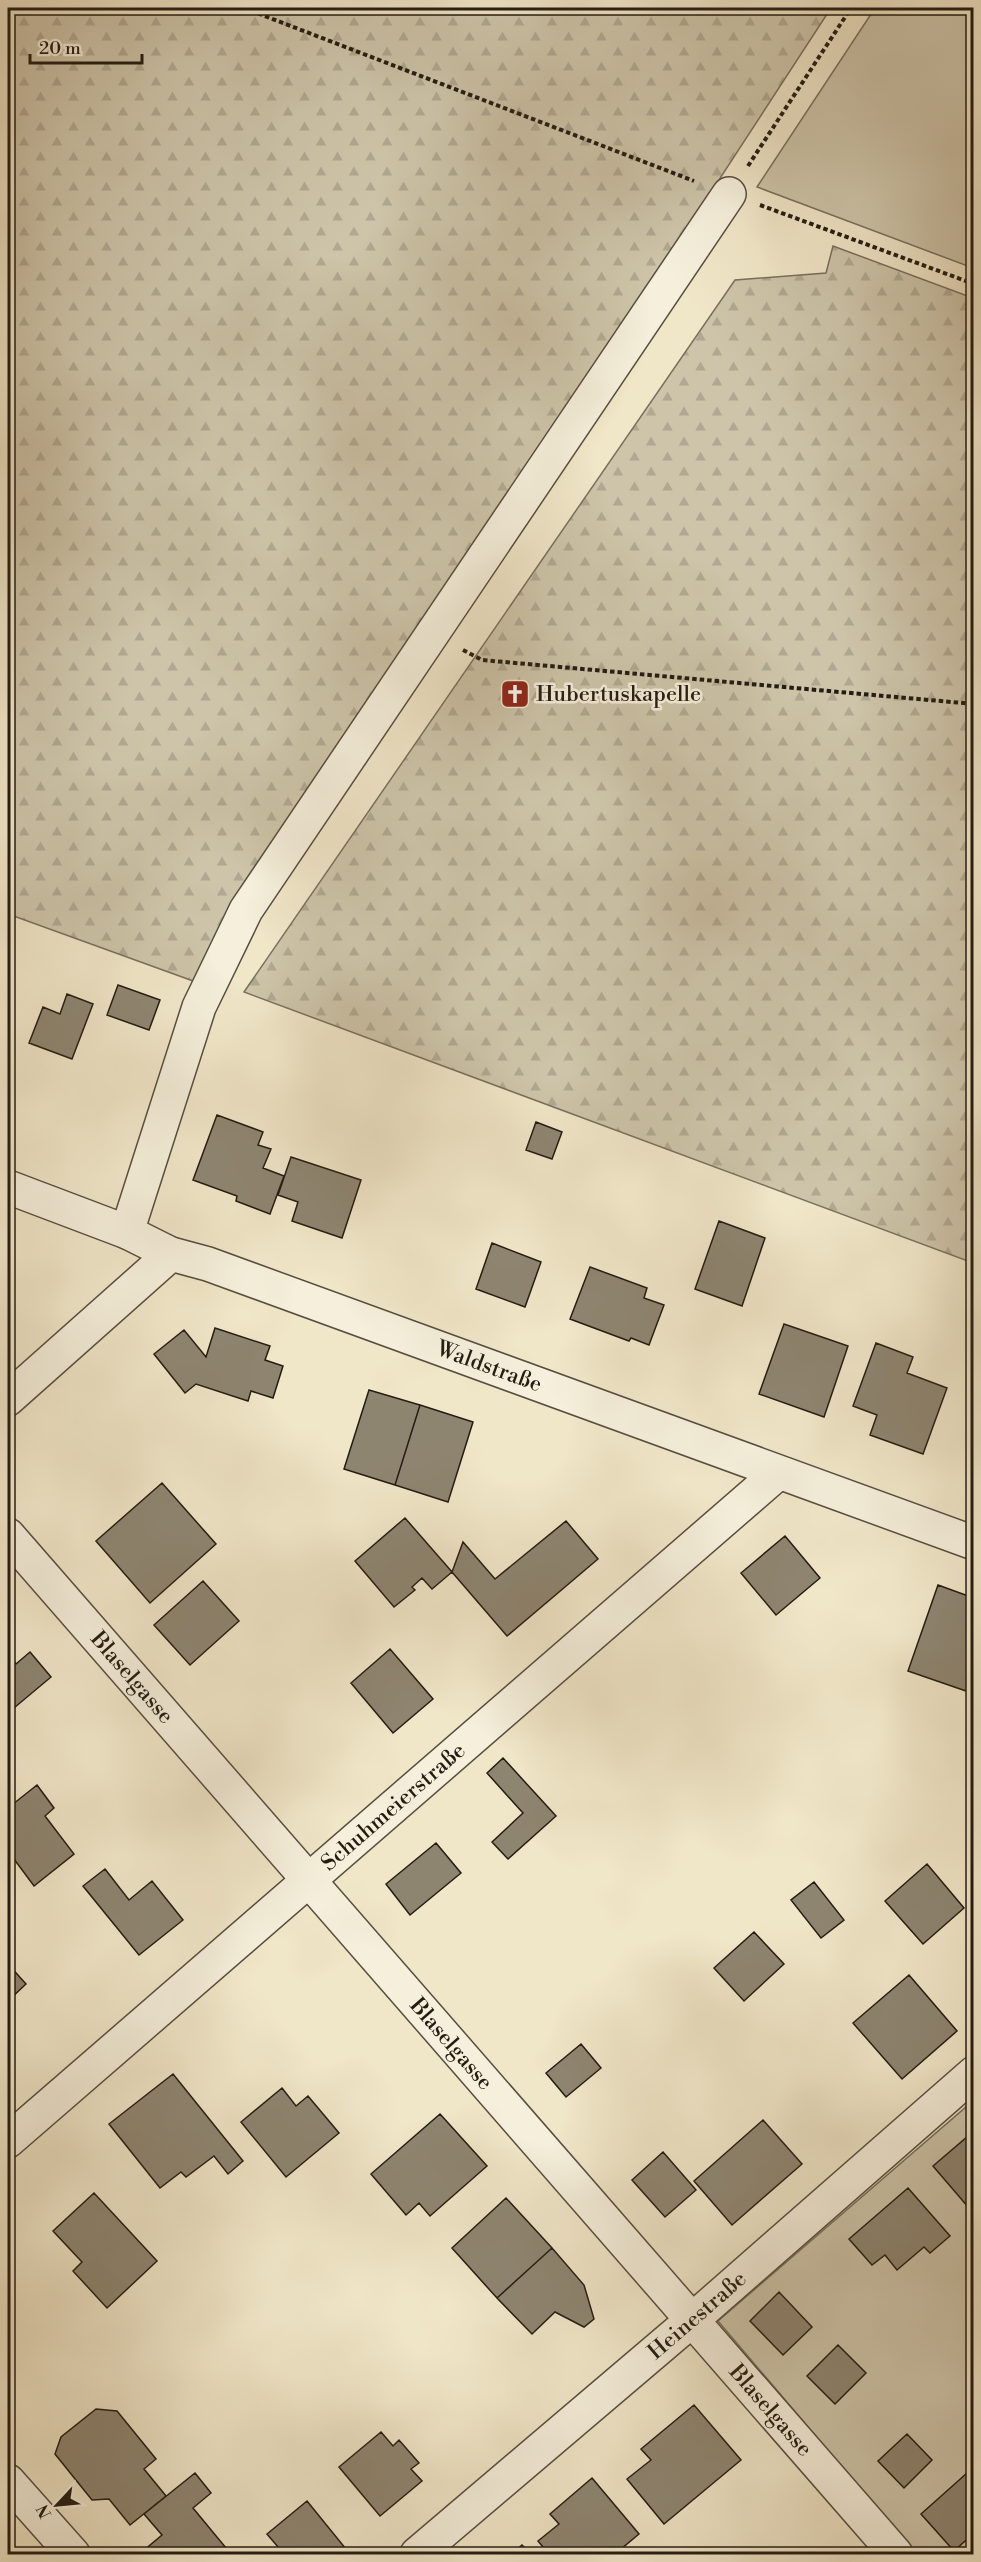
<svg xmlns="http://www.w3.org/2000/svg" width="981" height="2562" font-family="'Libre Bodoni',serif">
<defs>
<pattern id="forest-firs" width="22" height="20" patternUnits="userSpaceOnUse" patternTransform="scale(1.5)"><rect width="22" height="20" fill="#cdc4a9"/><path d="M5 1l3.5 6h-7zM16 11l3.5 6h-7z" fill="#b0a890"/></pattern>
</defs>
<rect width="100%" height="100%" fill="#f0e6c8"/>
<filter id="stains"><feTurbulence type="fractalNoise" baseFrequency=".00333" numOctaves="4"/><feColorMatrix values="0 0 0 0 .2 0 0 0 0 .09 0 0 0 0 .02 0 0 0 .5 -.17"/></filter>
<radialGradient id="worn" r=".72"><stop offset=".6" stop-color="#630" stop-opacity="0"/><stop offset="1" stop-color="#630" stop-opacity=".3"/></radialGradient>
<path fill="url(#forest-firs)" stroke="#78705e" stroke-width="1.5" d="M8,8H831L196,982L8,914Z
M833,246L973,298V1263L244,992L735,280L826,273Z"/>
<path fill="#cdc4a9" stroke="#78705e" stroke-width="1.5" d="M875,8H973V268L757,187Z
M973,2101V2554H916L718,2321Z"/>
<path fill="#8e8571" stroke="#241c12" stroke-width="1.5" d="M507,682L527,686L523,707L503,703Z
M118,985L160,1000L149,1030L107,1015Z
M67,994L93,1004L72,1059L29,1043L43,1007L60,1014Z
M217,1115L263,1132L258,1145L271,1149L263,1168L284,1176L270,1214L236,1201L237,1196L193,1180Z
M536,1122L562,1132L552,1159L526,1150Z
M291,1157L361,1180L342,1238L292,1221L298,1202L278,1195Z
M719,1221L765,1238L742,1306L695,1289Z
M492,1243L541,1262L525,1307L476,1289Z
M590,1267L647,1288L644,1298L664,1305L649,1345L631,1338L629,1341L570,1319Z
M784,1324L848,1346L824,1417L759,1394Z
M215,1328L270,1346L265,1360L283,1366L273,1398L251,1391L248,1401L196,1384L185,1393L154,1354L184,1330L206,1357Z
M876,1343L913,1357L907,1373L947,1388L923,1454L870,1435L877,1415L853,1406Z
M369,1390L420,1405L395,1485L344,1469Z
M420,1405L473,1422L448,1502L395,1485Z
M162,1483L216,1544L150,1603L96,1541Z
M405,1518L452,1572L432,1589L422,1578L412,1587L415,1590L394,1607L355,1561Z
M566,1521L598,1559L507,1636L452,1572L463,1542L495,1579Z
M785,1536L820,1578L776,1615L741,1573Z
M203,1581L239,1621L190,1665L154,1625Z
M938,1585L971,1597L967,1607L974,1609V1671L966,1691L908,1671Z
M390,1649L433,1699L393,1733L351,1683Z
M30,1652L51,1677L8,1713V1653L16,1664Z
M503,1758L556,1816L508,1859L492,1842L523,1813L487,1773Z
M37,1785L54,1808L45,1816L74,1854L34,1886L8,1851V1808Z
M436,1843L461,1873L410,1915L386,1884Z
M927,1864L964,1908L923,1944L885,1901Z
M105,1869L129,1900L152,1881L183,1920L139,1955L83,1886Z
M814,1882L844,1920L821,1938L791,1900Z
M754,1932L784,1964L744,2001L714,1968Z
M8,1964L26,1984L8,2001Z
M909,1975L957,2031L902,2079L853,2023Z
M581,2044L601,2068L566,2097L546,2073Z
M173,2074L243,2161L228,2174L214,2156L186,2177L181,2172L160,2188L109,2124Z
M282,2088L296,2106L308,2096L339,2133L286,2177L241,2122Z
M440,2114L487,2166L430,2216L419,2203L406,2215L371,2174Z
M763,2120L802,2164L732,2225L694,2181Z
M974,2131V2205L969,2208L933,2166Z
M663,2152L696,2190L665,2217L632,2180Z
M908,2188L950,2236L930,2253L924,2247L897,2270L885,2255L872,2265L849,2239Z
M94,2193L157,2261L107,2308L73,2271L82,2262L53,2231Z
M506,2198L552,2248L497,2298L452,2248Z
M552,2248L584,2285L594,2319L584,2327L555,2312L532,2334L497,2298Z
M779,2292L812,2327L783,2355L750,2321Z
M838,2345L866,2373L835,2404L807,2376Z
M694,2405L741,2460L664,2524L627,2479L651,2460L641,2449Z
M96,2409L117,2411L156,2459L144,2469L166,2496L130,2525L109,2499L92,2500L55,2454L61,2437Z
M381,2432L393,2446L399,2440L419,2463L411,2469L422,2481L380,2516L339,2467Z
M907,2434L932,2460L904,2488L878,2461Z
M195,2473L211,2493L193,2508L231,2554H145L143,2551L162,2535L144,2514Z
M967,2473L974,2481V2533L954,2551L921,2514Z
M592,2478L639,2534L615,2554H549L538,2541L559,2524L550,2514Z
M307,2501L350,2554H284L267,2534Z
M522,2545L531,2554H511Z"/>
<g fill="none" stroke-linecap="round" stroke-linejoin="round">
<g stroke="#574e40" stroke-width="36">
<g id="street">
<path id="s1" d="M8,1187L127,1232L171,1254L208,1264L974,1543"/>
<path d="M127,1232L199,1007L246,910L729,194"/>
<path d="M8,1399L171,1254"/>
<path id="s2" d="M8,1535L896,2554"/>
<path id="s3" d="M8,2141L778,1473"/>
<path d="M8,2481L73,2554"/>
<path id="s4" d="M417,2554L691,2321L974,2073"/>
</g>
</g>
<path stroke="#241c12" stroke-width="4" stroke-dasharray="4.5 3" stroke-linecap="butt" d="M244,8L694,181
M748,166L851,8
M760,205L974,284
M463,650L482,660L974,704"/>
<use href="#street" stroke="#f5efdb" stroke-width="33"/>
</g>
<defs>
<g id="church-square" transform="scale(1.5)"><rect x="-9" y="-9" width="18" height="18" rx="4" fill="#8f2418" stroke="#f5efdb"/><path d="M-1.2-6h2.4v3.5h3.3v2.4h-3.3V6h-2.4V-.1h-3.3v-2.4h3.3Z" fill="#fff"/></g>
</defs>
<g fill-rule="evenodd">
<use href="#church-square" x="515" y="694"/>
</g>
<g text-anchor="middle" dominant-baseline="central" stroke-width="5" stroke-linejoin="round" paint-order="stroke">
<g font-size="22" fill="#241c12" stroke="#f5efdb" text-anchor="start">
<text x="536" y="694">Hubertuskapelle</text>
</g>
<g font-size="22" fill="#241c12" stroke="#f5efdb">
<text stroke="none"><textPath href="#s1" startOffset="514">Waldstraße</textPath></text>
<text stroke="none"><textPath href="#s2" startOffset="189">Blaselgasse</textPath></text>
<text stroke="none"><textPath href="#s3" startOffset="510">Schuhmeierstraße</textPath></text>
<text stroke="none"><textPath href="#s2" startOffset="675">Blaselgasse</textPath></text>
<text stroke="none"><textPath href="#s4" startOffset="368">Heinestraße</textPath></text>
<text stroke="none"><textPath href="#s2" startOffset="1161">Blaselgasse</textPath></text>
</g>
</g>
<rect width="981" height="2562" fill="none" stroke="#f0e6c8" stroke-width="30"/>
<rect x="9" y="9" width="963" height="2544" fill="none" stroke="#241c12" stroke-width="3"/>
<rect x="15" y="15" width="951" height="2532" fill="none" stroke="#241c12" stroke-width="1.5"/>
<g transform="translate(57 2505) rotate(244)" stroke="#f5efdb" stroke-width="4.5" paint-order="stroke">
<path d="M0-4.5L10 22L0 15L-10 22Z" fill="#241c12"/>
<text y="-9" font-size="16" font-weight="bold" text-anchor="middle" fill="#241c12">N</text>
</g>
<path d="M30 54v9h112v-9" fill="none" stroke="#241c12" stroke-width="3"/>
<text x="39" y="54" font-size="18" fill="#241c12" stroke="#f5efdb" stroke-width="4.5" paint-order="stroke">20 m</text>
<rect width="100%" height="100%" filter="url(#stains)"/>
<rect width="100%" height="100%" fill="url(#worn)"/>
</svg>
